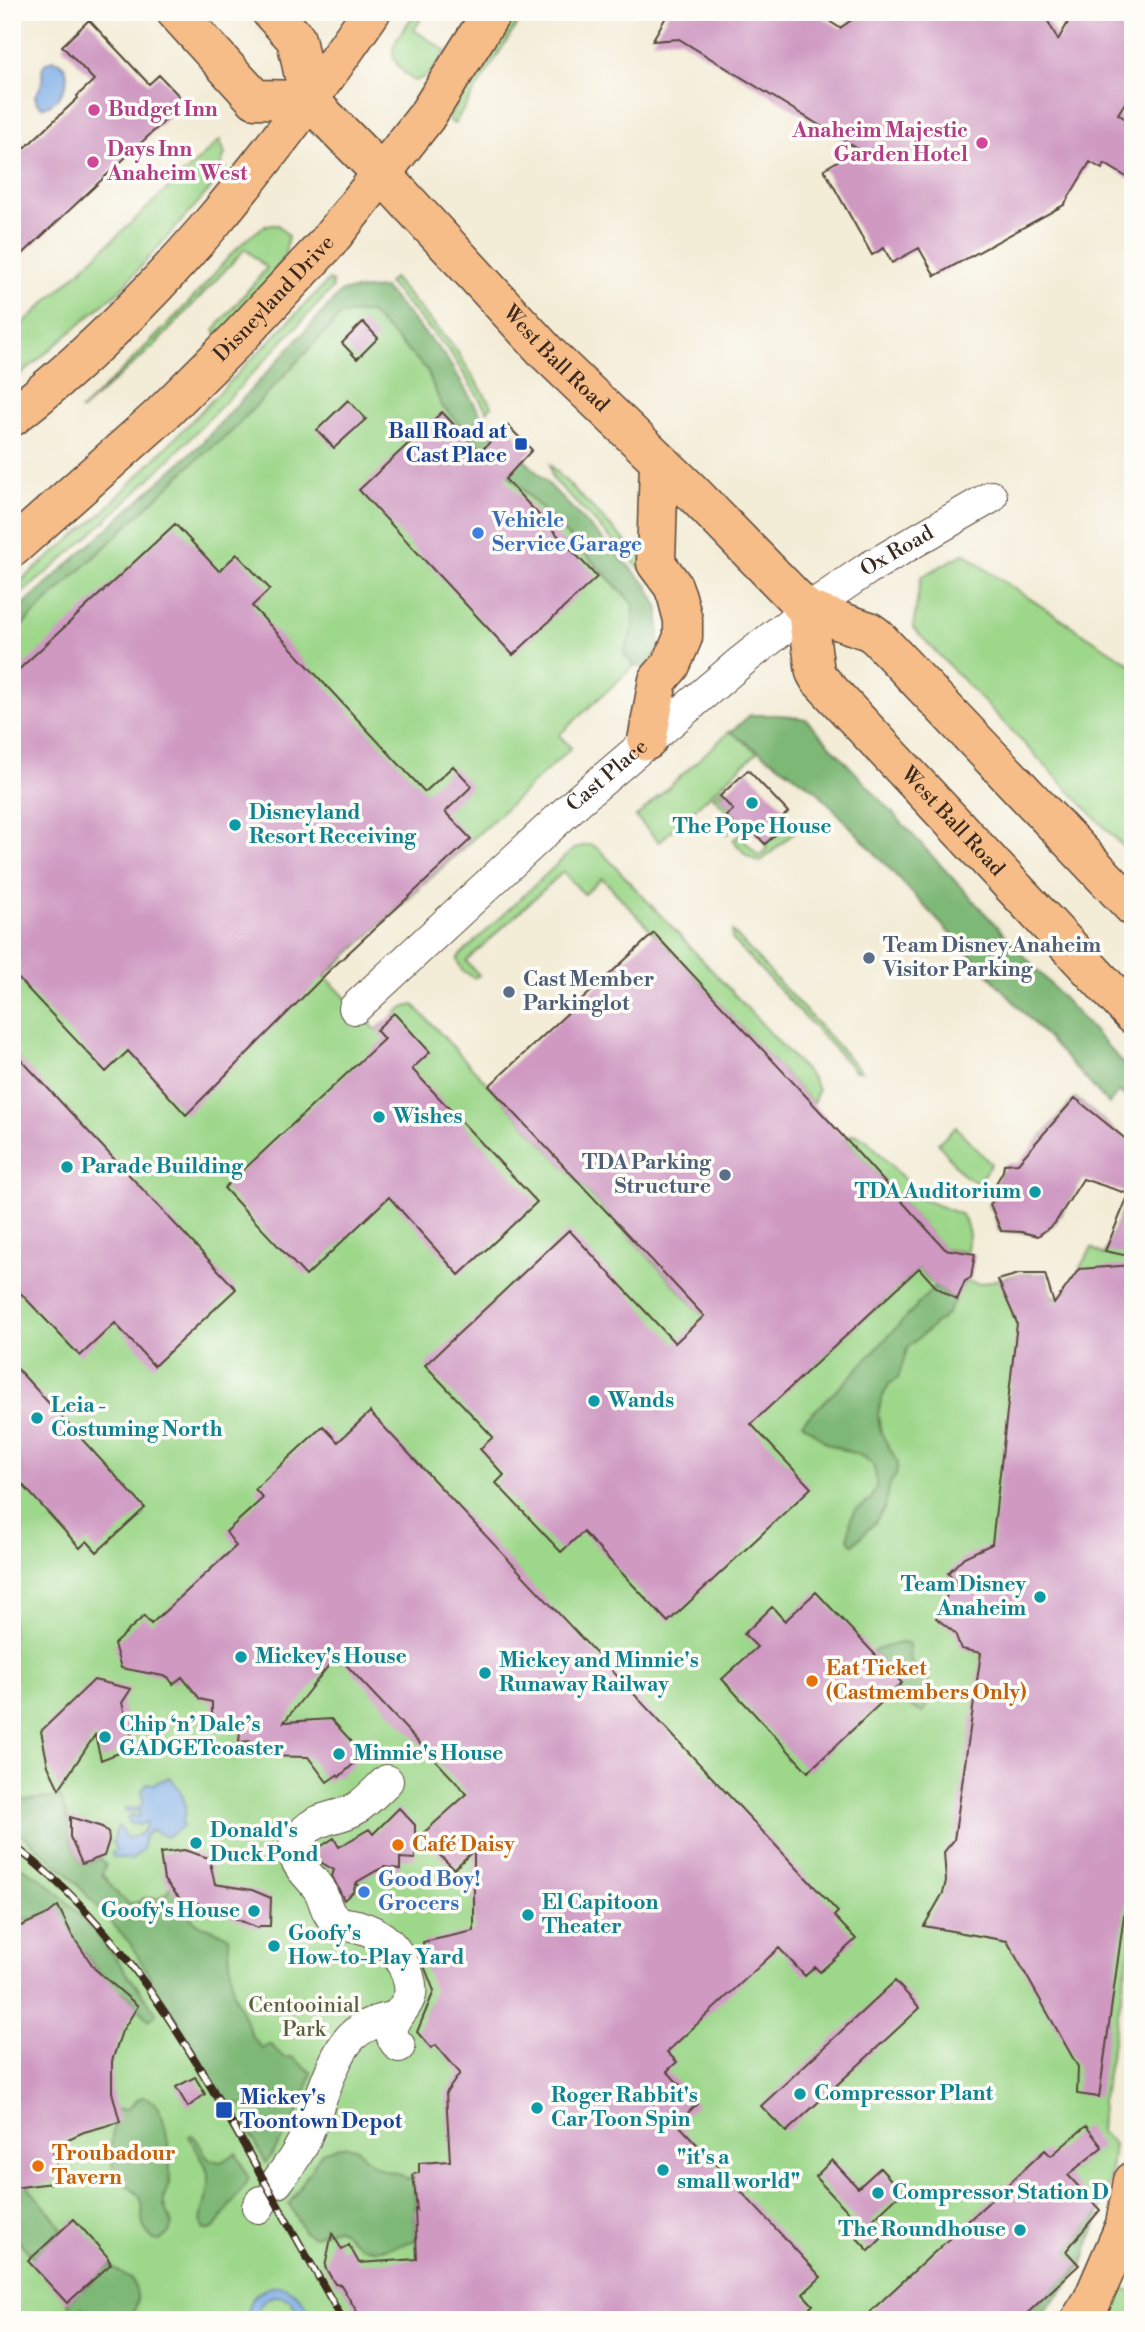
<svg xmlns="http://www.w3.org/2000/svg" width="1145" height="2332" font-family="'Libre Bodoni',serif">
<rect width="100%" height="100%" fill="#fdfcf7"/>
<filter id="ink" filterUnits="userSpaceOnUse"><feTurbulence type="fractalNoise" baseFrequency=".0143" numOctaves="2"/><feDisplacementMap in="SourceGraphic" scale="14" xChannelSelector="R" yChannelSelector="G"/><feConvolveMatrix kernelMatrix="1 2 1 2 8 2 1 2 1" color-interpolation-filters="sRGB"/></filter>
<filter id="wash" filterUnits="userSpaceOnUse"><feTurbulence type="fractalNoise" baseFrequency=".00686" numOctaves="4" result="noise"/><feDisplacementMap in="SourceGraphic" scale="28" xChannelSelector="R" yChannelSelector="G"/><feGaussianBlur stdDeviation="1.57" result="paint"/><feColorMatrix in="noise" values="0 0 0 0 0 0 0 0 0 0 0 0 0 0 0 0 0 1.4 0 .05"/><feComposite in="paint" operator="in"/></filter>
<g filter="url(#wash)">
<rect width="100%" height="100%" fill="#f3ecd7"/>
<path fill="#9dd78a" stroke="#6c8054" stroke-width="2" d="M416,12H425L414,30L446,51C436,65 431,77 414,81C378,53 395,43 416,12Z
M516,12H525L454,124L448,119Z
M220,140L225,154L221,164L226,171L121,289L12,382V334Z
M267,225H278L288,236L285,255L264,287L218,338L214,330L267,268L245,249L154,346L80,411C117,375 155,339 191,300C216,274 235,243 267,225Z
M393,278L455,348L492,406L487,411L450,352L388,283Z
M329,280L333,283L331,286L333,288C230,397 130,508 12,601V588L99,516Z
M370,312L427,370L441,405L634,605L633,629L624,653L634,666L559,735L571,748L325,976L376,1030L402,1008L414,1005L779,1397L919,1268L935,1286L955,1299L965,1281L980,1284L1019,1274H1045L1052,1296L1081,1301C1074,1272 1076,1273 1092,1248L1104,1255L1130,1191L1083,1178L1055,1223L1039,1235L1021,1232L999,1231L993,1210L988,1205L994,1200L995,1185L1003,1171L1036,1165L1032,1148L1075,1098L1133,1145V1931L1102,2102L1100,2132L1114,2144L1110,2181L1083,2263L1064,2290L1035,2320H12V635L193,463L230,433L341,315Z
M550,465L659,575L652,581L552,478Z
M965,553L989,572L1133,666V857L913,628L921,577Z
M730,731L757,752L659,842L636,817Z
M723,788L725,791L720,796L733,810L726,816L735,826L727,834C721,827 718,818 726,810L713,796Z
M787,825L794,833L760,862L746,855L733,840L739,835L759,856L767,848L765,844Z
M585,845H592L599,849L813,1079L818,1090L813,1104L602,878L584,894L563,872L466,961L479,975L474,978L462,970L457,960L459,956L572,850Z
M732,931L861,1071H855L732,939Z
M956,1127L991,1164L977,1183L962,1174L938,1143Z
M854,1134L866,1139L924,1200L960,1214L965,1220L969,1234L966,1256L961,1251L944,1249L844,1138Z
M1119,2289L1133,2292V2320H1103Z"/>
<path fill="#7eb876" stroke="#5c714a" stroke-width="2" d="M384,288L445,356L481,415L647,585L659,609V649L646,667L634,666L624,653L633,629L634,604L441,405L427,370L369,312L341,315L230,433L193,463L12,635V615L201,444L342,291Z
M750,715H781L806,719L1133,1074V1105L1119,1091L1109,1104L817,791L731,732Z
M935,1286L955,1300L946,1315L908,1347L898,1378L889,1384L881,1400L878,1415L881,1433L898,1463L896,1475L890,1484L885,1508L875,1522L853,1545L848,1539L851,1518L856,1510L871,1500L876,1487V1476L873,1465L864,1457L828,1444L802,1423L848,1379Z
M899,1643L909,1644C907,1682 946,1667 923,1713L899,1701L883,1700L901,1683L872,1651Z
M60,1797L70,1825V1837L82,1864L100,1858L106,1865L102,1874L120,1897L129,1904L139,1902L143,1898H158L168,1892L174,1873C180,1893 181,1916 202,1926C211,1930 221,1930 228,1937L233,1991L252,2036L262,2049L270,2044L284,2058L292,2057L312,2073L294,2122L266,2163L245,2124C251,2115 248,2107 238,2103L228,2107L130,1943L67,1873L26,1837L12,1831V1801Z
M12,1861C21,1867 32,1872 40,1878C87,1914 121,1967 157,2013L148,2020L129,1996L108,1984L75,1941L42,1917L24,1919L12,1924Z
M141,2097C168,2096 170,2157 170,2178C170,2185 165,2191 164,2199C162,2208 170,2216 172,2224L169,2233L160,2241L154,2240C132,2220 149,2212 139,2196C135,2189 124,2185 119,2179C104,2161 114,2130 116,2110L127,2109Z
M192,2135C205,2145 200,2160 221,2162L236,2153L249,2179L218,2224C213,2229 210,2232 203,2229C197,2215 210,2198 209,2181C208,2164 196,2151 189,2136Z
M340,2146L357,2148C363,2157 370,2164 380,2169C390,2173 400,2171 407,2179L414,2178L416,2240C400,2245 379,2254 362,2246C338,2236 347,2218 314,2237L304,2231L289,2204L322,2152Z
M12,2158H15C20,2168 24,2180 30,2189C40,2203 53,2214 62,2229L33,2257L12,2234Z
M1100,2210L1083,2263L1045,2311L1035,2320H1020L1078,2266L1066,2251Z
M110,2265L125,2276L132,2278C138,2298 142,2302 127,2320H93L82,2307L75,2312L67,2303Z"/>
<path fill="#7cace6" stroke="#5c6b82" stroke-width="2" d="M53,60C80,65 63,105 42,107L37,103L35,96C37,92 40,89 41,85C46,73 35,66 53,60Z
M170,1777C182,1791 191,1807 181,1823L184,1826L166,1837L152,1830L144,1837L143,1849L132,1860L113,1857L111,1853L116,1850L113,1843L117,1827H120L124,1836L129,1838C138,1836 147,1832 146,1822L140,1825L130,1823L127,1819L132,1815L139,1816L140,1810L126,1813L125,1808H138L143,1804L142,1790L148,1783L153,1784Z
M277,2286C297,2287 305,2304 315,2320H303L290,2300C272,2290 257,2300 256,2320H247C246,2300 257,2288 277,2286Z"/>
<g id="blocks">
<path fill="#cf99c2" d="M669,12H815L840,28L863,12H1043L1058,40L1074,12H1133V90L1118,114L1133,124V181L1105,164L1102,169L1090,162L1064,205L935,276L919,248L892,263L884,248L872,255L824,169L858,149L679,39L652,41Z
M89,20L149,84L159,75L182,99L171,109L174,112L12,264V160L78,98L77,96L94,80L62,46Z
M363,322L378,338L357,359L342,343Z
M348,400L366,419L334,448L317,430Z
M442,412L480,452L507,425L532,450L505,479L597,577L513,655L359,490Z
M175,524L219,571L237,554L270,589L252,606L425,792L453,766L472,786L445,812L471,839L330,970L186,1115L128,1051L106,1072L12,972V676Z
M748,770L788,812L777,823L782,829L765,844L749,827L742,834L726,816L733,810L720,796Z
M654,933L830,1122L945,1249L975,1254L971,1278L965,1281L957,1300L935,1286L919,1268L751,1424L811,1488L668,1622L583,1532L561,1552L496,1483L504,1475L480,1449L493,1437L425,1365L569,1230L675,1343L704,1316L489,1086Z
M394,1013L430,1052L412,1069L537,1202L459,1275L389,1197L306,1276L224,1188L384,1039L376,1030Z
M12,1050L236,1289L154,1366L115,1323L80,1356L12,1284Z
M1075,1098L1133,1145V1257L1105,1251L1129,1194L1083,1179L1055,1223L1038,1236L1021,1232L1001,1231L990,1204L994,1200L995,1185L1003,1171L1004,1164L1018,1163Z
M1133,1265V1850L1099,2097L1077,2094L1078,2067L1007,1941L924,1926L943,1893L946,1881L944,1852L954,1840L981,1653L961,1649L955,1633L936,1618L950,1589L959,1585L948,1573L964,1557L992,1544L1017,1323L998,1280L1019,1274H1045L1054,1304L1079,1269Z
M12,1363L145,1508L97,1552L87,1541L80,1548L12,1473Z
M370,1412L838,1912L834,1916L856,1939L820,1972L815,1967L805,1976L779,1948L667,2052L677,2062L667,2071L697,2104L677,2123L821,2277L803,2294L813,2305L797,2320H362L341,2285L335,2284L325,2267L332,2233L342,2250L349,2245L359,2263L417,2259L415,2209L417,2210L413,2174L419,2173V2163L450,2161L446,2093L460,2073L436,2045L431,2048L417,2032L434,1991L425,1968L423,1942L474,1931V1850L454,1869L420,1836L467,1794L337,1655L284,1722L331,1719L353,1743L358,1760L339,1777L337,1775L327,1782L308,1757L260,1756V1752L249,1751L250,1741L239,1742L241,1723L212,1725V1702L200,1699L182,1677L173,1684L168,1677L121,1668L114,1644L144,1616L151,1624L236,1546L226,1532L263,1498L255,1489L323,1426L338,1442Z
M816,1592L902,1683L808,1772L722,1679L757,1647L744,1634L772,1607L785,1621Z
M94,1680L131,1689L122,1703L132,1740L122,1748L124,1751L101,1760L95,1735L59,1789L48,1766L41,1731Z
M399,1808L415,1825V1859L400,1858V1869L384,1867L376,1871L357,1882L358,1885L356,1884L353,1892L344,1900L332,1876L334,1870L322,1863L314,1851L334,1838L339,1847L369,1829L373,1834Z
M70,1817L102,1827L108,1832L109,1840L104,1856L82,1864L70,1837Z
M184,1850L209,1858L215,1884L252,1890L271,1898L270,1926H260L258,1928L193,1901L187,1907L164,1880L160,1853Z
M58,1906L72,1935L95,1969L138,2006L122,2031L112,2061V2092L120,2122L84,2132L52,2146L59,2175L52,2183L12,2188V1930L48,1914Z
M895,1981L920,2008L786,2132L761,2106Z
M195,2077L205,2094L188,2107L176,2087Z
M1086,2126L1102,2147L1068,2175L1100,2210L1066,2251L1079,2265L1020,2320H861L1045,2150L1051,2156Z
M832,2160L858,2188L880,2168L902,2192L870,2222L884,2236L869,2251L854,2235L863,2227L815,2177Z
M74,2219L107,2256L111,2264L67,2303L28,2261Z"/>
</g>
</g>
<g filter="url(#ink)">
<use href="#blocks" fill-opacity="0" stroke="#57473a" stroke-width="2"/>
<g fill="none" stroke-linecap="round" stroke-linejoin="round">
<g stroke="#57473a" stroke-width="34">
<g id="minor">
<path id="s1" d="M355,1008L579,800L742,661L807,610L867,569L991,497"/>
<path d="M387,1781C377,1790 367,1802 355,1809C338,1819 318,1816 303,1833C280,1857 309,1872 320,1891C325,1900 326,1912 334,1919C342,1925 351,1924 360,1927C377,1932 392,1943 400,1959C406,1969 412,1983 410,1995C406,2012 379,2026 399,2046"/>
<path d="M277,2182C289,2166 301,2150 308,2131C320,2104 332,2057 351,2037C364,2024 379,2021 396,2017"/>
<path d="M258,2207L261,2202"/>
</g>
</g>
<g stroke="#57473a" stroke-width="41">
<g id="major">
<path d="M176,12L255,99L309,100"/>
<path id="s2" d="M271,12L296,39L309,100L382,174L548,354L690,490L807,610L869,631L876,636L1133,907"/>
<path d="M12,417C155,306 269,161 371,12"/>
<path id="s3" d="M12,548L160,416L239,337L328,242L426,117L492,12"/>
<path id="s4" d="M807,610L815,672L819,679L1133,1015"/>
<path d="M647,741L658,680L671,665L683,637V620L677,597L673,586L656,563L659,461"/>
</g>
</g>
<g stroke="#57473a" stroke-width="41">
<path id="highway" d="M1080,2320L1092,2301L1125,2225L1133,2181"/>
</g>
<use href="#minor" stroke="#fff" stroke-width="32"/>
<use href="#major" stroke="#f7bd88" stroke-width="38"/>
<use href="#highway" stroke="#f7bd88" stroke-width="38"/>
<g stroke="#3b2a1e" stroke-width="8">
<path id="rail" d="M18,1849C118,1925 182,2035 243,2143C276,2202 309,2261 343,2320"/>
</g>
<use href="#rail" stroke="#fdfcf7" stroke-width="5" stroke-dasharray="16" stroke-linecap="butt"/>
</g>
</g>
<g fill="#d1479c" stroke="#fdfcf7" stroke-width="2.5">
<circle cx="94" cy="110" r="7"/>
<circle cx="982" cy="143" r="7"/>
<circle cx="93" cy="162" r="7"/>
</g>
<g fill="#1a4fb4" stroke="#fdfcf7" stroke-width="2.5">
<rect x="514" y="437" width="14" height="14" rx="3.5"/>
<rect x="215" y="2101" width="18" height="18" rx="3.5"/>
</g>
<g fill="#3f7fe0" stroke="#fdfcf7" stroke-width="2.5">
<circle cx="478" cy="533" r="7"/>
<circle cx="364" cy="1892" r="7"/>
</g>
<g fill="#0f9aa8" stroke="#fdfcf7" stroke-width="2.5">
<circle cx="752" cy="803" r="7"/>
<circle cx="235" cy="825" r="7"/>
<circle cx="379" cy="1117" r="7"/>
<circle cx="67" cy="1167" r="7"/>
<circle cx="1035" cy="1192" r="7"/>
<circle cx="594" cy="1401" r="7"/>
<circle cx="37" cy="1418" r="7"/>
<circle cx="1040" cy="1597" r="7"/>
<circle cx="241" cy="1657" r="7"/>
<circle cx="485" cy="1673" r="7"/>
<circle cx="105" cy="1737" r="7"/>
<circle cx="339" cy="1754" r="7"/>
<circle cx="196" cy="1843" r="7"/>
<circle cx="254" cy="1911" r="7"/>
<circle cx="528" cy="1915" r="7"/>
<circle cx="274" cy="1946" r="7"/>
<circle cx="800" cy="2094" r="7"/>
<circle cx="537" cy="2108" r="7"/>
<circle cx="663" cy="2170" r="7"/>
<circle cx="878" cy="2193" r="7"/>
<circle cx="1020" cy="2230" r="7"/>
</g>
<g fill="#5c6f8a" stroke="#fdfcf7" stroke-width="2.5">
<circle cx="869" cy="958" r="7"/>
<circle cx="509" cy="992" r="7"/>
<circle cx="725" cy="1175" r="7"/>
</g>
<g fill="#e8710a" stroke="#fdfcf7" stroke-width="2.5">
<circle cx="812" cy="1681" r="7"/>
<circle cx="398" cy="1845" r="7"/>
<circle cx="38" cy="2166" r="7"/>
</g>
<g text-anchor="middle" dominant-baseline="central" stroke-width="7" stroke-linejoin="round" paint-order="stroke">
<g font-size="21" font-weight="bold" fill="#b23c85" stroke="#fdfcf7" text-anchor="start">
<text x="108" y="110">Budget Inn</text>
<text x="968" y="131" text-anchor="end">Anaheim Majestic<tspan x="968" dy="24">Garden Hotel</tspan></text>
<text x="107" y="150">Days Inn<tspan x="107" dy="24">Anaheim West</tspan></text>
</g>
<g font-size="21" fill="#3b2a1e" stroke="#fdfcf7">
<text stroke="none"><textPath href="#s3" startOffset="362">Disneyland Drive</textPath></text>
<text stroke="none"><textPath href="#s2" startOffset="457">West Ball Road</textPath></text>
<text stroke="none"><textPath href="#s1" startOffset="710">Ox Road</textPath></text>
<text stroke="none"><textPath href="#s1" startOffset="343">Cast Place</textPath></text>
<text stroke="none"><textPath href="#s4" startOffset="266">West Ball Road</textPath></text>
</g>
<g font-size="21" font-weight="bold" fill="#164399" stroke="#fdfcf7" text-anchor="end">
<text x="507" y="432">Ball Road at<tspan x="507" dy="24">Cast Place</tspan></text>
<text x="240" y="2098" text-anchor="start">Mickey's<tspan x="240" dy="24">Toontown Depot</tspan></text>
</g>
<g font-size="21" font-weight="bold" fill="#366cbe" stroke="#fdfcf7" text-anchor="start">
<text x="492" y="521">Vehicle<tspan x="492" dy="24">Service Garage</tspan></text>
<text x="378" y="1880">Good Boy!<tspan x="378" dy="24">Grocers</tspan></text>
</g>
<g font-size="21" font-weight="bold" fill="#0d838f" stroke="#fdfcf7" text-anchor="start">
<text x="249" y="813">Disneyland<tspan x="249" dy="24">Resort Receiving</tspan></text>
<text x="752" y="827" text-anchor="middle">The Pope House</text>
<text x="393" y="1117">Wishes</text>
<text x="81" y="1167">Parade Building</text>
<text x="1021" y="1192" text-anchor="end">TDA Auditorium</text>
<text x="608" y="1401">Wands</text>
<text x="51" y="1406">Leia -<tspan x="51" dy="24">Costuming North</tspan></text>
<text x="1026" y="1585" text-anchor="end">Team Disney<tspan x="1026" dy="24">Anaheim</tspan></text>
<text x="255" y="1657">Mickey's House</text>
<text x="499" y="1661">Mickey and Minnie's<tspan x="499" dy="24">Runaway Railway</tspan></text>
<text x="119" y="1725">Chip ‘n’ Dale’s<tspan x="119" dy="24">GADGETcoaster</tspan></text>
<text x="353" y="1754">Minnie's House</text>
<text x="210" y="1831">Donald's<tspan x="210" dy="24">Duck Pond</tspan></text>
<text x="542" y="1903">El Capitoon<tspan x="542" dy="24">Theater</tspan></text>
<text x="240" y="1911" text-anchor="end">Goofy's House</text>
<text x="288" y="1934">Goofy's<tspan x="288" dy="24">How-to-Play Yard</tspan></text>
<text x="814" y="2094">Compressor Plant</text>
<text x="551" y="2096">Roger Rabbit's<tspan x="551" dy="24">Car Toon Spin</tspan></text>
<text x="677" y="2158">"it's a<tspan x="677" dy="24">small world"</tspan></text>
<text x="892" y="2193">Compressor Station D</text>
<text x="1006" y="2230" text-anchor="end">The Roundhouse</text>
</g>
<g font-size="21" font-weight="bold" fill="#4e5e75" stroke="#fdfcf7" text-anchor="start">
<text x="883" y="946">Team Disney Anaheim<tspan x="883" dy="24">Visitor Parking</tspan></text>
<text x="523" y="980">Cast Member<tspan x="523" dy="24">Parkinglot</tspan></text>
<text x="711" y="1163" text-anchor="end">TDA Parking<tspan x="711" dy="24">Structure</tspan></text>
</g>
<g font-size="21" font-weight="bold" fill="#c56008" stroke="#fdfcf7" text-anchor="start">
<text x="826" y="1669">Eat Ticket<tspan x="826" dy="24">(Castmembers Only)</tspan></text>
<text x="412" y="1845">Café Daisy</text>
<text x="52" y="2154">Troubadour<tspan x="52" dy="24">Tavern</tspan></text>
</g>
<g font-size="21" fill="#585e3e" stroke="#fdfcf7">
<text x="304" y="2006">Centooinial<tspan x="304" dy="24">Park</tspan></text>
</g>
</g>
<rect width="1145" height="2332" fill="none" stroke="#fdfcf7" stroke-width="42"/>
</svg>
